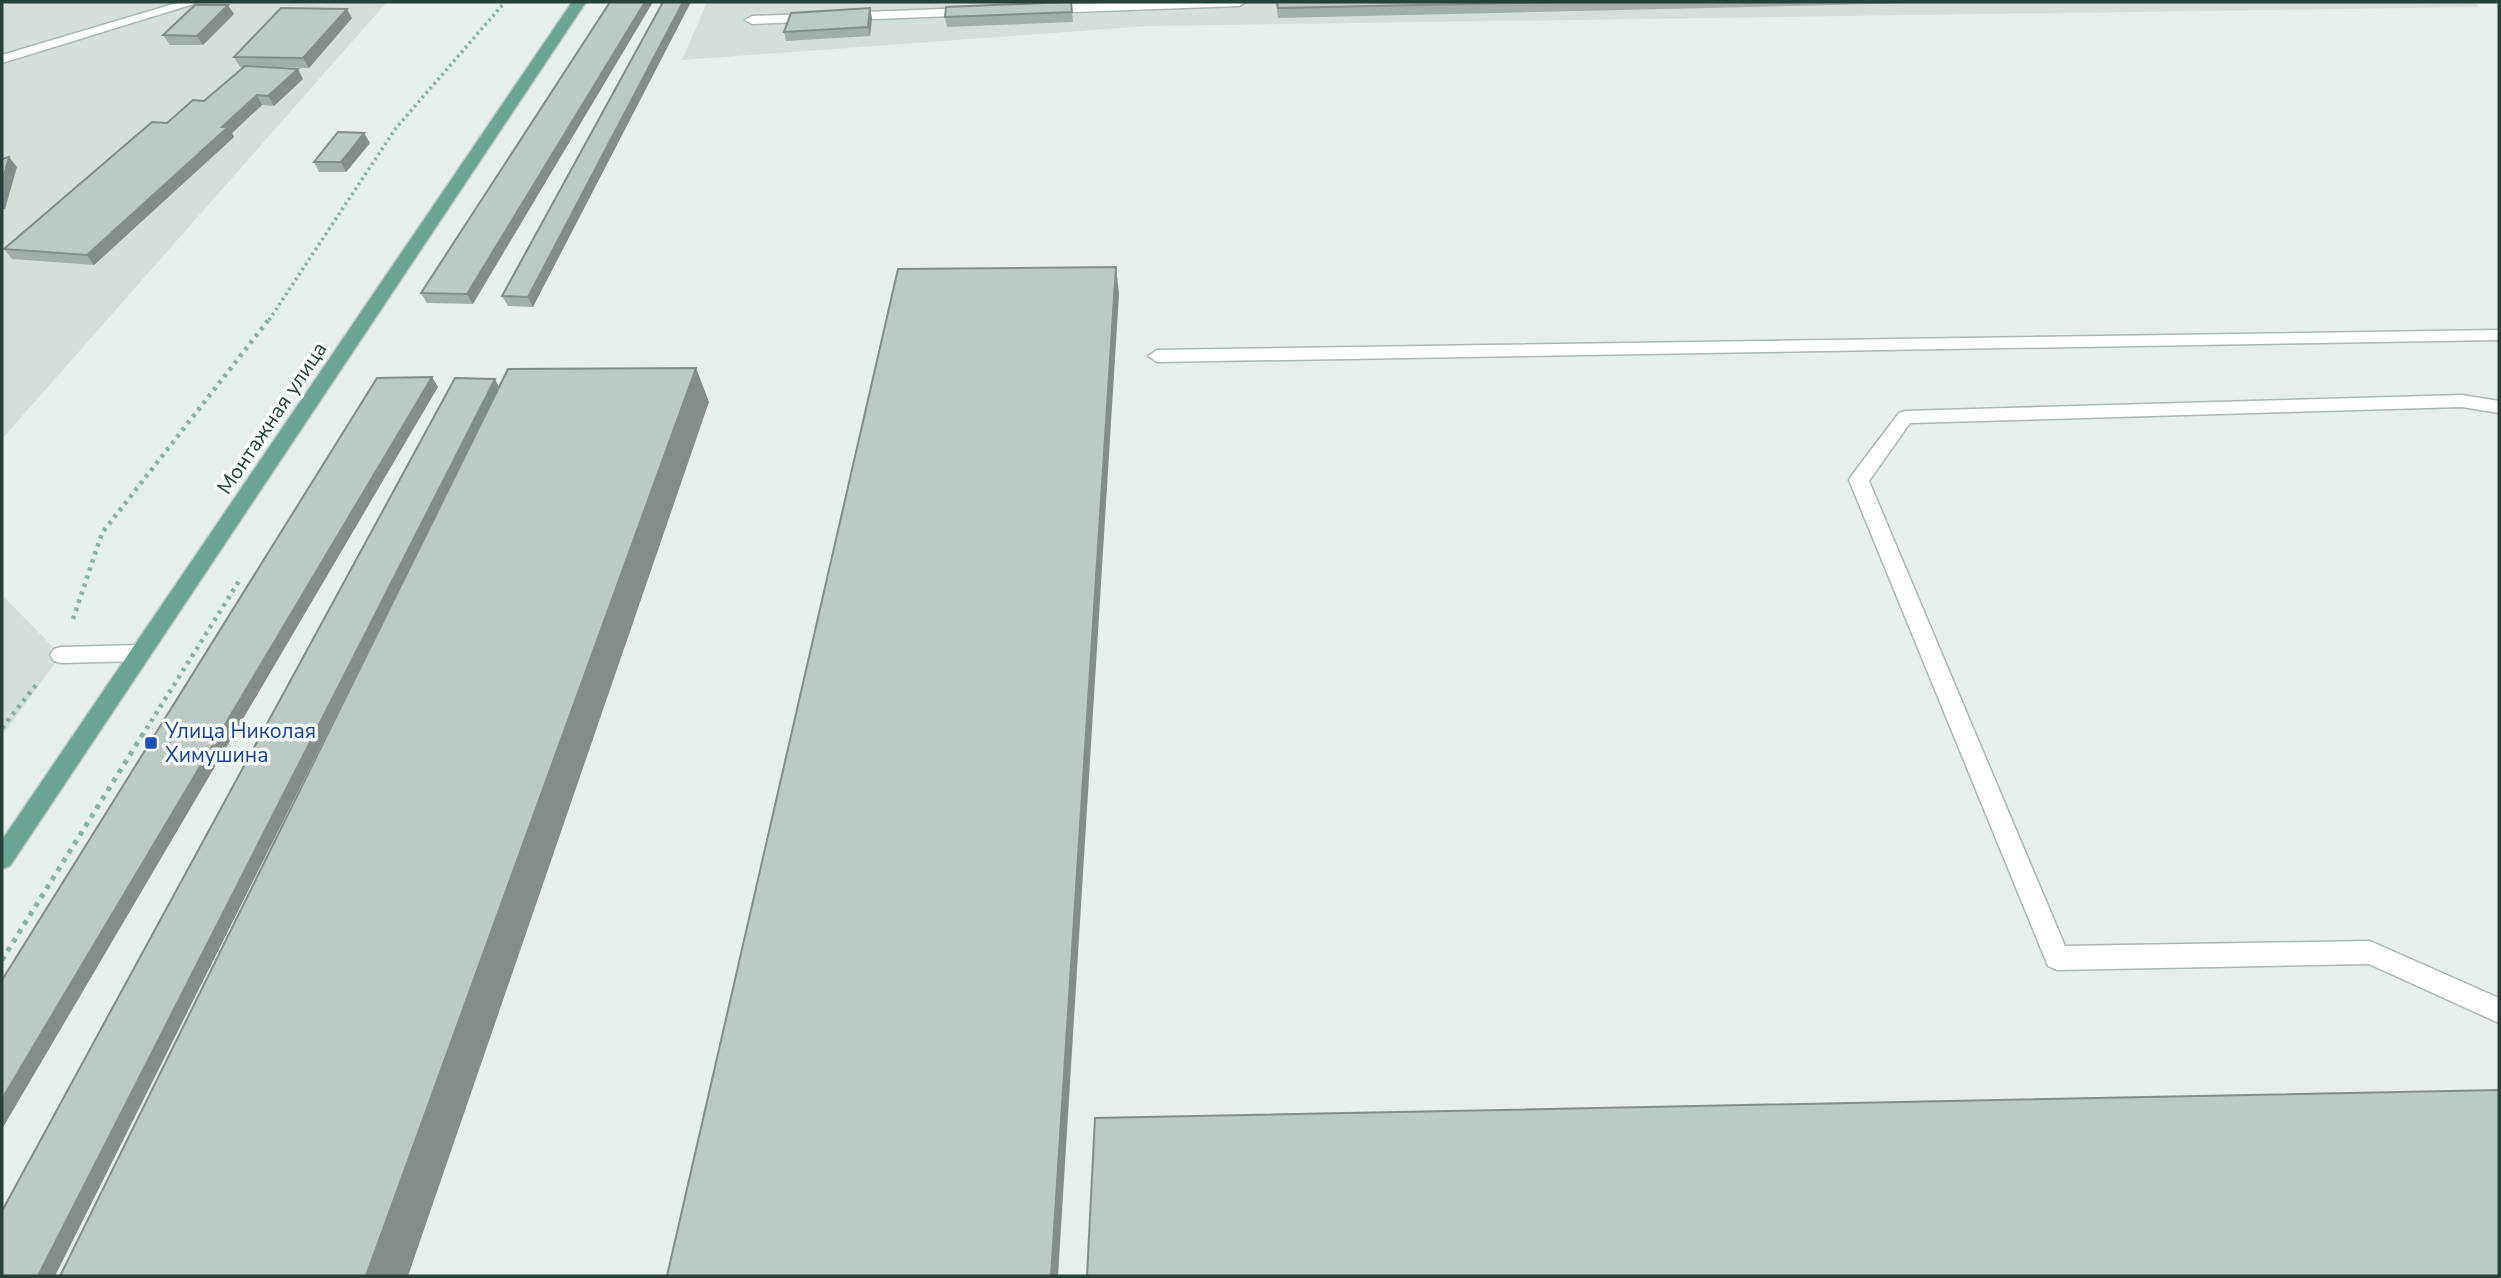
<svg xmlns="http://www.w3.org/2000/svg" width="2501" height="1278" font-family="'Nunito Sans',sans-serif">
<rect width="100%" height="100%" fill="#e6efeb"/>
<path fill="#d4dfda" d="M2,2H387L2,439Z
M707,2H2473L2480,7L1148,26L682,60Z
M2,595L61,655L2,736Z"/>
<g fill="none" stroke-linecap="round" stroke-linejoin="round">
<g stroke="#a8b8b2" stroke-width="3">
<path id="minor" d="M180,2H200L2,63V55Z
M1138,2H1246L1239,6L1046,13L1039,9L1046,5Z
M971,8L978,12L976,15L752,24L745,20L752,16Z
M2499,330V340L1157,362L1148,356L1157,350Z
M2462,395L2499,401V413L2462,407L1910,423L1869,481L2065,946L2370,941L2499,998V1023L2369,964L2057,970L2048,966L1849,480L1852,475L1899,413L1905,411Z
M140,645L147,647L151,653L147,659L140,661L61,663L54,661L50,655L54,649L61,647Z"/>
</g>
<g stroke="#c2cac8" stroke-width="3">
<path id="major" d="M572,2H586L10,866L2,869V840Z"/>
</g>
<path stroke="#86b3a5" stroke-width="3.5" stroke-dasharray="2.5 3.5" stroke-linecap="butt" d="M269,320L396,128L505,2"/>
<path stroke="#86b3a5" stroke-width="4.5" stroke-dasharray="3.5 5" stroke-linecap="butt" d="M73,619L102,533L270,318
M2,728L39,681
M142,736L241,578"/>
<path stroke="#86b3a5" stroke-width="5" stroke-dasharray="4.5 6" stroke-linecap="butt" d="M2,960L143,734"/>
<use href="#minor" fill="#fff" fill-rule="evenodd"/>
<use href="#major" fill="#6aa596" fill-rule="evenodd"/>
</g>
<path fill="#a1aea9" d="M610,2L473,304L427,303L421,293Z
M663,2L533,307L508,306L502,296Z
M1071,2L1073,22L947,27L945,17Z
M1276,2H1958L1278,18Z
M234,14L203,45H170L163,35Z
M352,18L309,68L269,67L303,79L274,106L262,105L232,133L234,137L94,265L12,259L4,249L204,101L244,67H240L234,57Z
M872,18L870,36L786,41L784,32Z
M370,143L346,172H319L314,162Z"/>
<path fill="#838d89" d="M645,2H653L473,304L467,294Z
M683,2H691L533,307L528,297Z
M228,5L234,14L203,45L197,36Z
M870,8L872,18L870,36L868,27Z
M347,9L352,18L309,68L303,58Z
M298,69L303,79L274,106L268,96Z
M257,95L262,105L232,133L234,137L94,265L87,255L222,127Z
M364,133L370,143L346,172L341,162Z
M9,157L17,167L5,209L2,210V183Z
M1116,267L1119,294L1058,1276H1051Z
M696,368L709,402L408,1276H366Z
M432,377L438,387L2,1129V1099Z
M495,379L500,389L55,1276H38Z"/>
<path fill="#bbcac4" stroke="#838d89" stroke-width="2" d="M610,2H645L467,294L421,293Z
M663,2H683L528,297L502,296Z
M1071,2L1072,12L945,17L946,7Z
M1277,2H1561L1278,8Z
M195,5H228L197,36L163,35Z
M281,8L347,9L303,58L234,57Z
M870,8L868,27L784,32L791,13Z
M245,66L298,69L268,96L257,95L222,127H228L87,255L4,249L152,122L167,123L193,100L204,101Z
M338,132L364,133L341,162H314Z
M9,157L2,183V159Z
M1116,267L1051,1276H667L898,269Z
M696,368L366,1276H60L508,369Z
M432,377L2,1099V980L377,378Z
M455,378L495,379L38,1276H2V1211Z
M2499,1090V1276H1087L1095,1118Z"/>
<rect fill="#1a4fb4" stroke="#f7fbf9" stroke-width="2.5" x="144" y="736" width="14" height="14" rx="3.5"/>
<g text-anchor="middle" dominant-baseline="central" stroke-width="7" stroke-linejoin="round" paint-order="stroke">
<g font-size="21" fill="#24423a" stroke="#f7fbf9">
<text transform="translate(272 418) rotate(-56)">Монтажная улица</text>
</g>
<g font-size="21" fill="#164399" stroke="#f7fbf9" text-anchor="start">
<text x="165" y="731">Улица Николая<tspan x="165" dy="24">Химушина</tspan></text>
</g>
</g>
<rect width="2501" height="1278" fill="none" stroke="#24423a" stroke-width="7"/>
</svg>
